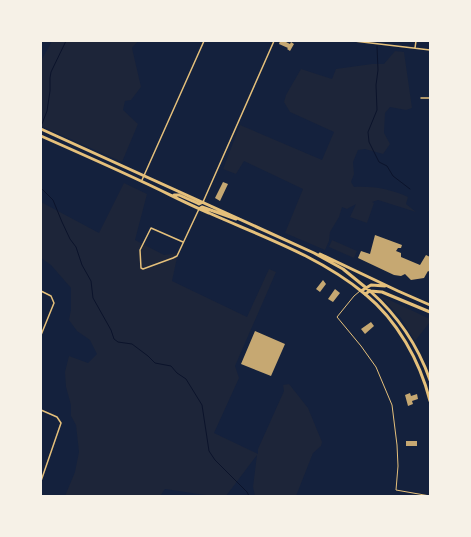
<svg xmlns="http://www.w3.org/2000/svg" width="471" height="537" font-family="'Varela Round',sans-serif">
<rect width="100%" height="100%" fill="#14213d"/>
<path fill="#1d2539" d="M52,41H138L132,48L141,87L131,100L125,101L123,110L138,124L122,162L41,126V61Z
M395,51L404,52L412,108L406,110L390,107L385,113L384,133L390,144L383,154L365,149L358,150L353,162L354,174L351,182L354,187C373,186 391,189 408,197L406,204L416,212L378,200L372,202L374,203L367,223L350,217L356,204L347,209L342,207L339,217L330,232L329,241L325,250L285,233L303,189L244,161L236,174L223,169L240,125L322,160L334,132L290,112L284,102L286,95L301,69L332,79L336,69L372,64H384Z
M124,183L147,194L135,240L164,255L178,253L172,281L247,317L269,269L276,272L235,366L239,378L214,433L258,454V449L284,391L283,385L289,384L308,408L322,442L321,446L313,453L296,496H255L253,487L257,455L226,496H212L165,489L160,496H65L75,472L79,452L76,425L71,416V405L66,387L65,372L69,356L88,363L97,354L90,340L77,331L69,320L71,310V288L51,265L41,258V202L99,233Z
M332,240L357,251L354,258L329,247Z
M379,295L430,319V322L415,341L401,318Z"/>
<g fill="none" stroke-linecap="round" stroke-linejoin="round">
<path stroke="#0b132b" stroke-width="1" d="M377,46L378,70L376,85L377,110L368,132L369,142L379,162L387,166L393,176L410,189
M42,124L47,111L50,91V78L51,72L66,41
M41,188L53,200L62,222L70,239L76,247L82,265L91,281L93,298L111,330L114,339L118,342L132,344L148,356L155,363L171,366L177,373L186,379L202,405L209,451L215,460L247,492L249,496"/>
</g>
<path fill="#c6a872" d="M280,41H284L290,44L291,42L294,44L290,51L287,49L288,48L279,44Z
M223,182L228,184L220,201L215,198Z
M375,235L402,245L401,248H398L396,251L401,253V257L420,265L426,255L430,257L429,267L430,272L428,271L424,278L411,280L405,274L401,276L394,275L358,258L361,251L370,254Z
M323,280L326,284L320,292L316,289Z
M335,289L340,293L333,302L328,299Z
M371,322L374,326L365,334L361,329Z
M255,331L285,344L271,376L241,364Z
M410,393L411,396L417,394L418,399L412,401L413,404L408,406L405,395Z
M406,441H417V446H406Z"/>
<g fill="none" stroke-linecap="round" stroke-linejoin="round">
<path stroke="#e5c07b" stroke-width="1" d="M360,291L354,296L337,317L361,346L376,367L392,405L397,445L398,466L396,490L430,496"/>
<path stroke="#e5c07b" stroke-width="1.5" d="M354,41L430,50
M415,48L416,41
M421,98H430
M142,180L204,41
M203,202L274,41
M183,242L151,228L140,250L141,268L143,269L173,258L177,256L199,209
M41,291L51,296L54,303L41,335
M41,410L57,417L61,423L41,481"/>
<path stroke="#e5c07b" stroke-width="3" d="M370,291C397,315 418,346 430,380
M365,294C397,320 420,361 430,401"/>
<path stroke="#e5c07b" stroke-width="3" d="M41,129L314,253L343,269L370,291
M41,136C75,151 109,166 143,182C165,192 187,204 209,213C263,237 319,256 365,294L370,291L382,292L430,312
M174,195H179L197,203L199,204L203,202
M199,209L202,207L236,219
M320,254L398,291
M361,291L371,285L385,286
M398,291L430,305"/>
</g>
<rect width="471" height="537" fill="none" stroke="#f6f1e7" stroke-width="84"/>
</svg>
